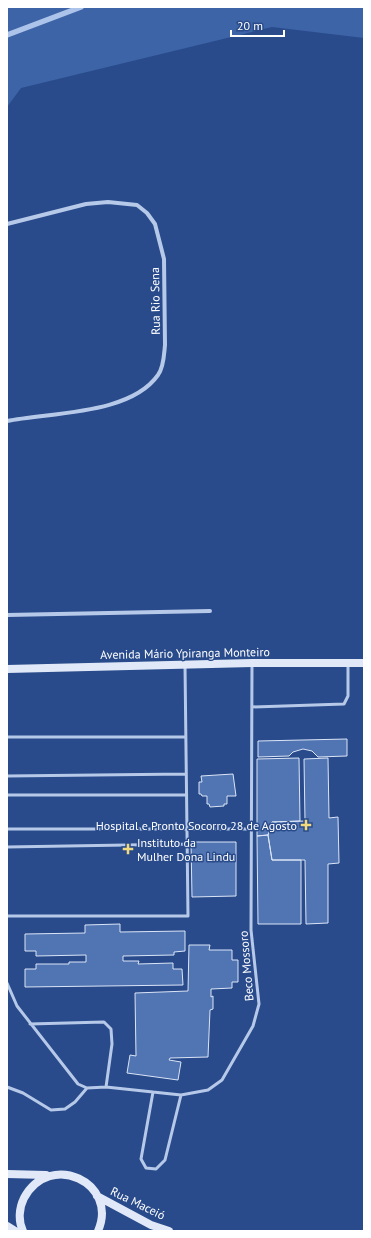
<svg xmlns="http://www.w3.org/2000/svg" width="371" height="1238" font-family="'PT Sans',sans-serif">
<rect width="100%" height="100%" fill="#294b8b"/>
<path fill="#3d64a7" d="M7,7H364V38L272,27L21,88L7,107Z"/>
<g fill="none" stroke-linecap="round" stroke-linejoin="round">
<path stroke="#acc3ea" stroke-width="5.5" d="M7,35L81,7"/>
</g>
<path fill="#5174b2" stroke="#dbe5f7" d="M347,739V756L318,757L312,751L303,749L293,752L289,756L258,757V741Z
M299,758L300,821L272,822L268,835L257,836V759Z
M328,758L329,818L338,817L339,863L328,864V923L306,924L305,860H272L268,835L272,822L305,821L304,759Z
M233,774L236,796H227V804H224V806L210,807L209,804H207V796H202L201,794H199V782H202L201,776Z
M268,835L272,860H301V924H258L257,836Z
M191,842H236V896L192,897Z
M120,924V932L185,931V951L174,952V955L123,956V961H139L138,964L173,963V969H182L183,985L25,987V969H36V964H69V962H86V955L36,956V951H25V934L85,933V925Z
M189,945H210L209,950H232V960H238V982H232V988L211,989V997L213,996V1009L210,1010L208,1057L170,1058L169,1060L181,1062L178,1080L127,1073L130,1055L136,1056L135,993L188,991Z"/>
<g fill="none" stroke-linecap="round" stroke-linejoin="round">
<path stroke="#b7c9e9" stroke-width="3" d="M252,707L344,704L348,696V663
M7,737H185
M7,776L186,774
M7,795H186
M7,829H252
M7,847L187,844
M7,916H188L185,665
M7,983L17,1006L78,1084L87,1088L106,1087L181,1095L208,1090L222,1080L253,1026L259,1004L251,930L252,663
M30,1024L104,1022L111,1029L112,1044L106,1087
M7,1087L23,1093L51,1110L65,1109L75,1102L87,1088
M153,1092L141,1159L146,1168L156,1169L165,1160L181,1095"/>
<path stroke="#b7c9e9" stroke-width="4" d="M7,224L86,204L108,202L137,205L147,213L155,224L164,259L165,345C164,354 164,367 158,375C130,415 51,412 7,421
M7,615L210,611"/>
<path stroke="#e1e9f8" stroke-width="8" d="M7,669L252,663H364
M7,1174L46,1175
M97,1196L151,1225L169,1231
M7,1226L15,1231
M23,1231C18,1221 19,1208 24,1198C50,1150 119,1183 98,1231"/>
</g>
<g fill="#f1d97d" stroke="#294b8b" stroke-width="1.5">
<path d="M304 819h4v4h4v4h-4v4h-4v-4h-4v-4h4z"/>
<path d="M126 843h4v4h4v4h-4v4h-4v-4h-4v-4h4z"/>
</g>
<g text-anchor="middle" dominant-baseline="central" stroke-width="3" stroke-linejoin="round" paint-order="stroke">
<g font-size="12" fill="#fff" stroke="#294b8b">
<text transform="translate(155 301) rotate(-91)">Rua Rio Sena</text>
<text transform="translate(185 653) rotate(-1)">Avenida Mário Ypiranga Monteiro</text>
<text transform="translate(246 966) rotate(-95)">Beco Mossoro</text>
<text transform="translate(138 1203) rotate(26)">Rua Maceió</text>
</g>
<g font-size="12" fill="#fff" stroke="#294b8b" text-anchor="end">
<text x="297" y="825">Hospital e Pronto Socorro 28 de Agosto</text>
<text x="137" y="842" text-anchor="start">Instituto da<tspan x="137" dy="14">Mulher Dona Lindu</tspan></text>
</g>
</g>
<rect width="371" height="1238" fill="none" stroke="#ffffff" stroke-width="16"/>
<path d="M231 30v6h53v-6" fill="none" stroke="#ffffff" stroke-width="2"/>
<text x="237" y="30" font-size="12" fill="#ffffff" stroke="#294b8b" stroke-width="3" paint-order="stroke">20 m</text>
</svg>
